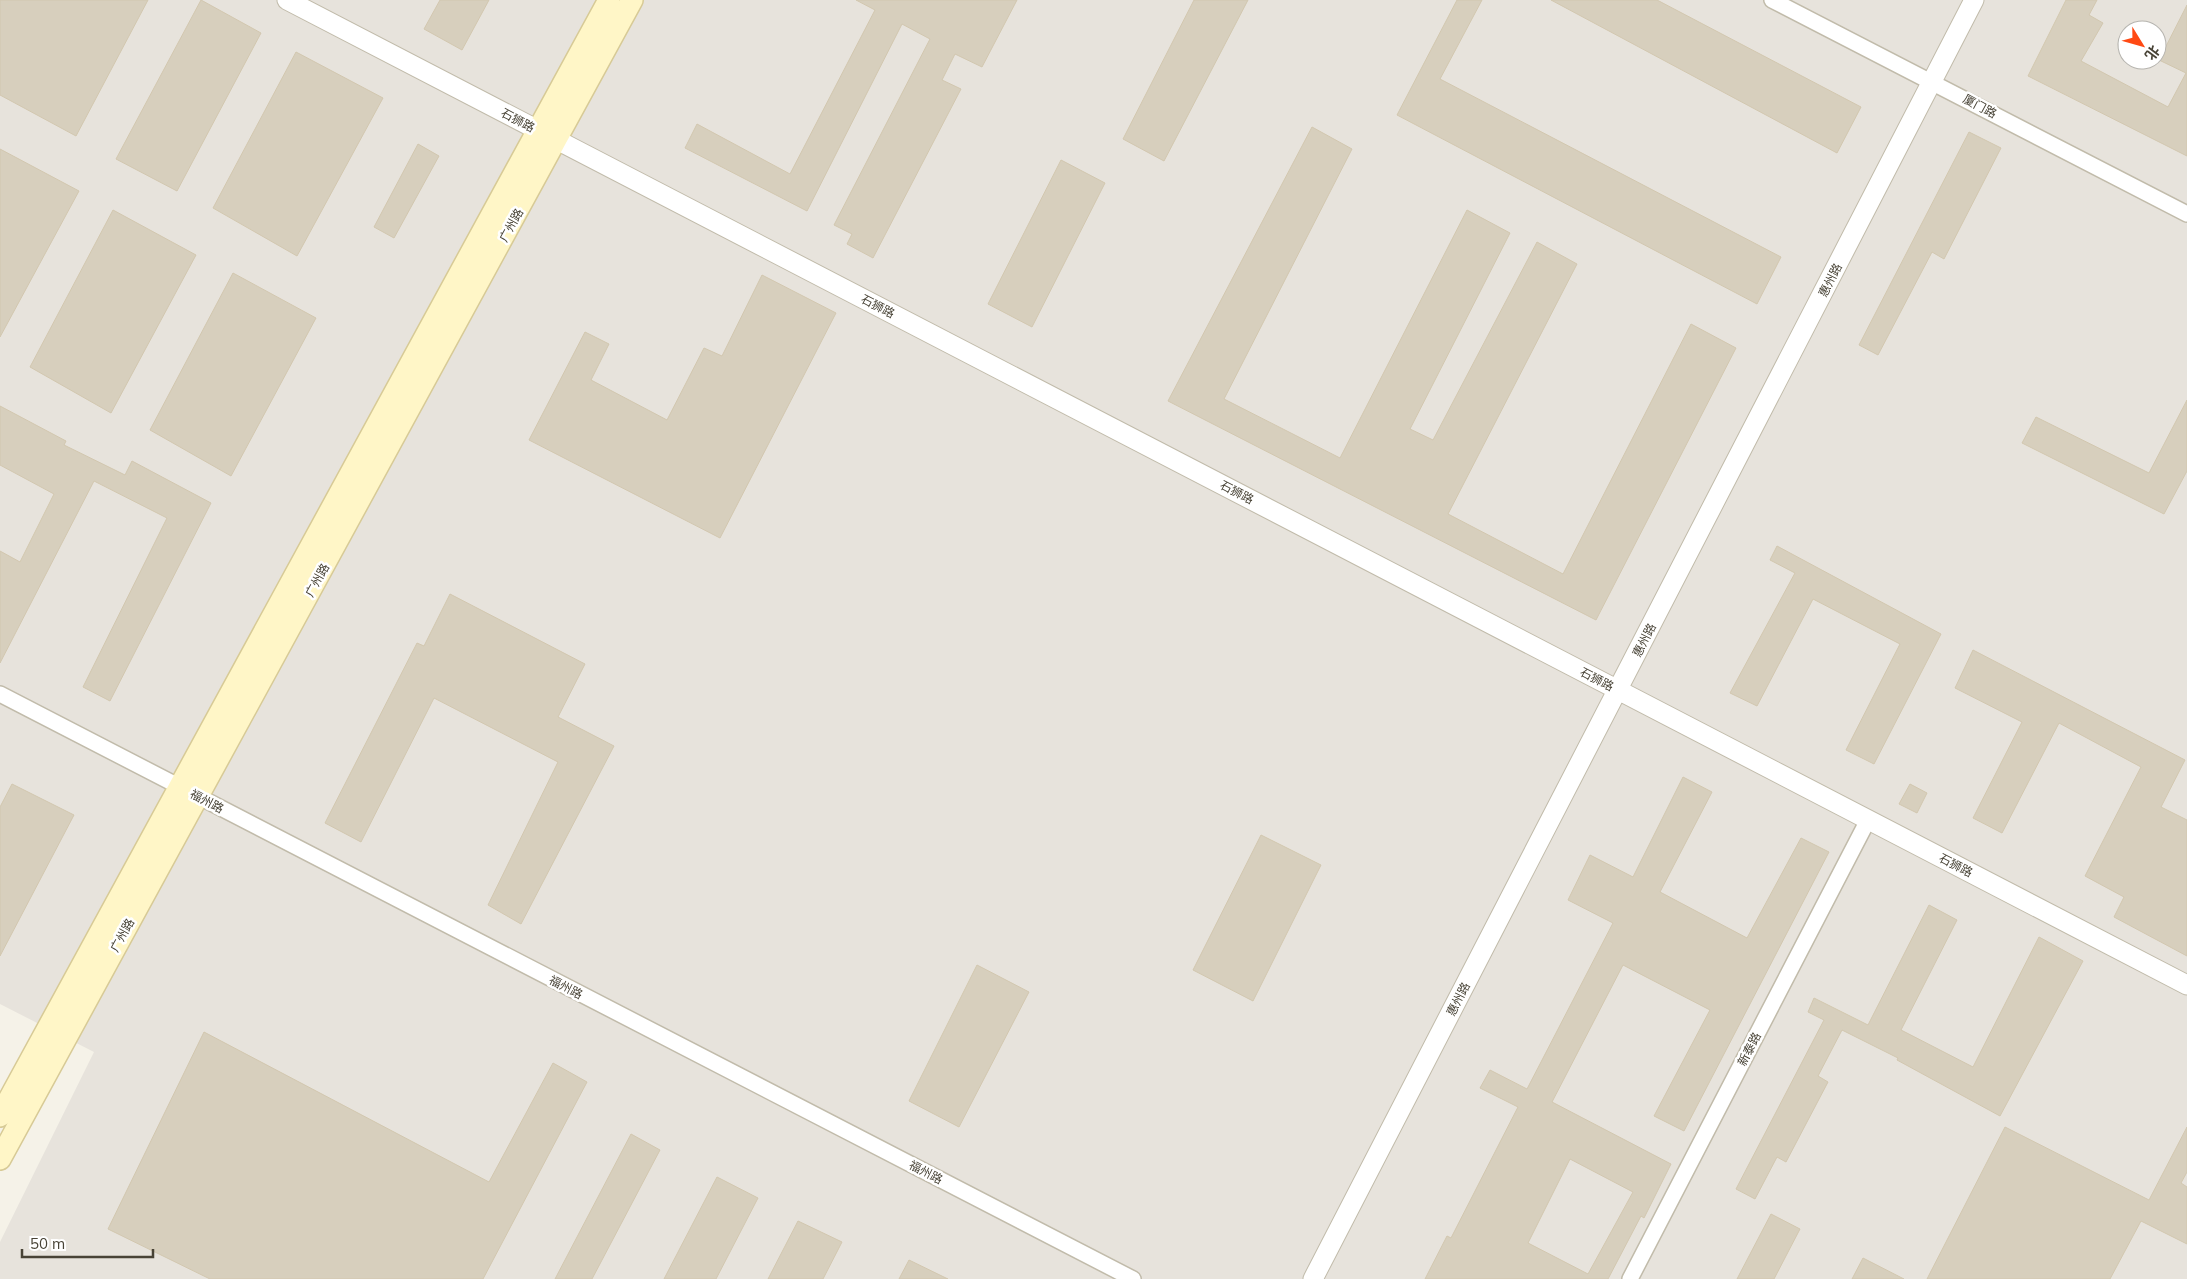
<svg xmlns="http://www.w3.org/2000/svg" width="2187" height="1279" font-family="Mulish,'Noto Sans SC',sans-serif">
<rect width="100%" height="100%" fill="#f5f2e8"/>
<path fill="#e7e3dc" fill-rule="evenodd" d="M0,0H2187V1279H0V1242L94,1052L0,1004ZM2127,30H2157V60H2127Z"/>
<path fill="#d7cfbd" stroke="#d2c7af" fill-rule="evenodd" d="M0,0H148L76,136L0,95Z
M201,0L261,33L177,191L116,159Z
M440,0H489L462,50L424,29Z
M856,0H1017L982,67L955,54L942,80L961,89L873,258L847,244L852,234L834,225L930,39L902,24L807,211L685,148L697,124L790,174L875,10Z
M1194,0H1248L1164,161L1123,139Z
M1457,0H1482L1440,79L1781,257L1757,304L1397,115Z
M1551,0H1657L1861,107L1837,153Z
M2066,0H2097L2089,15L2103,23L2081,61L2168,107L2186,73L2159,60L2187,5V156L2028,76Z
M296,52L383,98L297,256L213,208Z
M1312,127L1352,149L1224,399L1340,458L1467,210L1510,233L1410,429L1433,440L1537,242L1577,264L1448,514L1563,574L1691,324L1736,348L1596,620L1168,401Z
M1969,132L2001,148L1944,259L1932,252L1878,355L1859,345Z
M418,144L439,156L394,238L374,227Z
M0,149L79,191L0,337Z
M1061,160L1105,183L1032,327L988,304Z
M113,210L196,255L111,413L30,367Z
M233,273L316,318L231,476L150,430Z
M762,275L836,313L720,538L529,440L585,332L609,344L591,380L667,420L704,348L722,356Z
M2187,400V471L2164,514L2022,443L2036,417L2149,473Z
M0,406L66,441L64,445L125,475L132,461L211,503L110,701L83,687L167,518L94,481L0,663V551L20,562L54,494L0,465Z
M1777,546L1941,634L1874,764L1846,750L1900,644L1813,599L1757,706L1730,693L1795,573L1770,560Z
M450,594L585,664L558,717L614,746L521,924L488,905L558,762L434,698L361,842L325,823L417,643L424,646Z
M1973,650L2185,760L2161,807L2187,820V956L2114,917L2124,897L2085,876L2141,767L2059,723L2002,833L1973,818L2022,722L1955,688Z
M1683,777L1712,792L1660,892L1747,938L1801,838L1829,852L1684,1131L1654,1116L1710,1010L1623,965L1552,1102L1671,1164L1644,1218L1641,1216L1608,1279H1425L1447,1236L1451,1238L1518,1107L1480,1088L1490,1070L1527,1089L1613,923L1568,900L1590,855L1633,877ZM1570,1159L1633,1192L1588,1274L1528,1243Z
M12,784L74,815L0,956V807Z
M1910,784L1927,793L1917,813L1899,804Z
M1261,835L1321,865L1253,1001L1193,970Z
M1929,905L1957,920L1901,1030L1973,1067L2039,937L2083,961L2000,1116L1897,1060L1898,1058L1842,1030L1818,1076L1828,1082L1786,1162L1777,1157L1755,1199L1736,1189L1824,1020L1808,1012L1814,998L1868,1025Z
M977,965L1029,992L959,1127L909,1101Z
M204,1032L489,1182L553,1063L587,1082L483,1279H210L108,1229Z
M2005,1127L2149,1200L2187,1127V1172L2181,1183L2187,1187V1244L2141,1221L2110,1279H1927Z
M631,1134L660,1150L592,1279H555Z
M717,1177L758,1198L716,1279H664Z
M1771,1214L1800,1229L1774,1279H1737Z
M798,1221L842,1242L823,1279H768Z
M1863,1258L1904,1279H1852Z
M909,1260L948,1279H899Z"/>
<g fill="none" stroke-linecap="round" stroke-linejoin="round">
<g stroke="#c1bbaa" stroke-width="18">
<path id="minor" d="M1772,0L2187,214
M0,694L1133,1279
M1630,1279L1868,820"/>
</g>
<g stroke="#c1bbaa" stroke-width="21">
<path id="tertiary" d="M287,0L2187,985
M1313,1279L1974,0"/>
</g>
<g stroke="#d7ca96" stroke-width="24">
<path id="secondary" d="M0,1116L609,0
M0,1159L632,0"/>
</g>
<use href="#minor" stroke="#fff" stroke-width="15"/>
<use href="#tertiary" stroke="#fff" stroke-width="19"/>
<use href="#secondary" stroke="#fff6c7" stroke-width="21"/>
</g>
<g text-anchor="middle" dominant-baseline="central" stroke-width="5" stroke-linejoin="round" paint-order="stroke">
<g font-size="12" fill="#484336" stroke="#fff">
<text transform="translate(1980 106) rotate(28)">厦门路</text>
<text transform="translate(518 120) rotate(28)">石狮路</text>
<text transform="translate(511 225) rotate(-61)">广州路</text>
<text transform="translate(1830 280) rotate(-63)">惠州路</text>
<text transform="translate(878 306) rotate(27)">石狮路</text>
<text transform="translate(1237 492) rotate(27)">石狮路</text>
<text transform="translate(317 580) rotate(-61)">广州路</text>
<text transform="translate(1644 640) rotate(-63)">惠州路</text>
<text transform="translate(1597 679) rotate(27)">石狮路</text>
<text transform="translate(207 801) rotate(28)">福州路</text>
<text transform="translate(1956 865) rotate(27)">石狮路</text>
<text transform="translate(122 935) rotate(-61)">广州路</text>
<text transform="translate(566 987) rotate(27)">福州路</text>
<text transform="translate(1458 999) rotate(-63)">惠州路</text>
<text transform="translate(1749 1049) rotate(-63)">新泰路</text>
<text transform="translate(926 1172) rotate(27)">福州路</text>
</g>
</g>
<g transform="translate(2142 45) rotate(127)"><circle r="24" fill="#ffffff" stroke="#b6b4af"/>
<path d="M0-4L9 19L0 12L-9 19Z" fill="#ff4a14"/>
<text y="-8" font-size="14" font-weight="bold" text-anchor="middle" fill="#484336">北</text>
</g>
<path d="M22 1249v8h131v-8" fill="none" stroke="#484336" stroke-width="2.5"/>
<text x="30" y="1249" font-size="15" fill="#484336" stroke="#ffffff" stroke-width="4" paint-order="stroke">50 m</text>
</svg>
